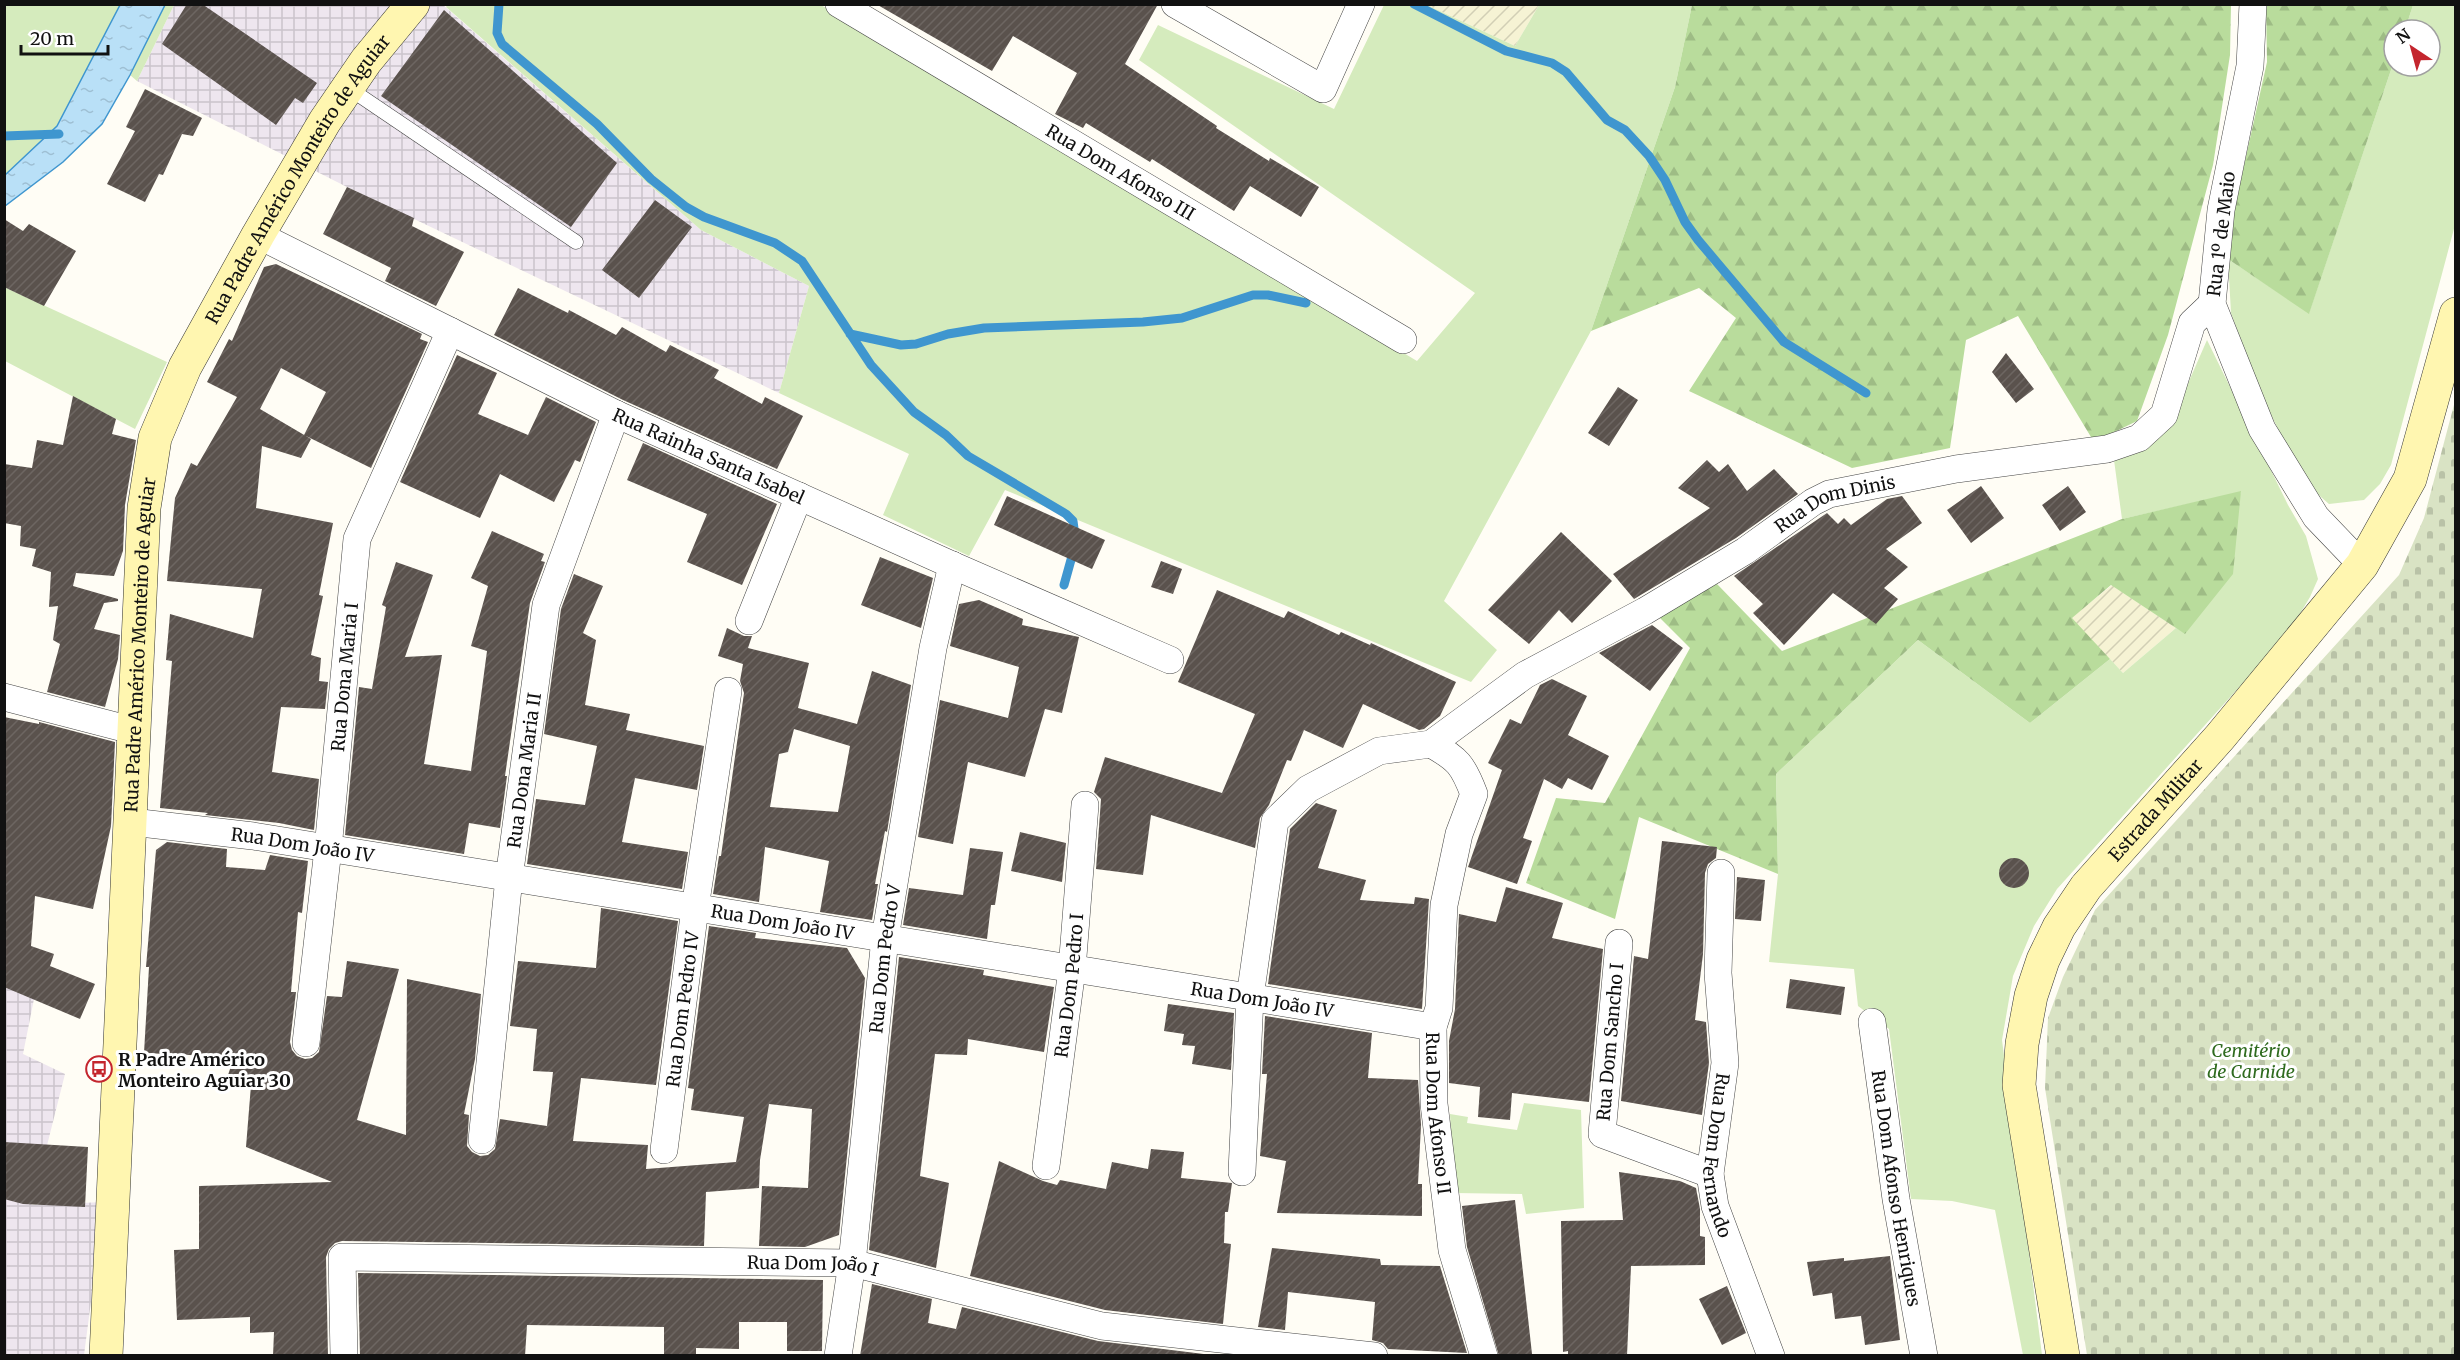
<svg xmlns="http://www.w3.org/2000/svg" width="2460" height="1360" font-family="Merriweather,serif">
<defs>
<pattern id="industrial-grid" width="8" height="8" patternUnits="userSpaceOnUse" patternTransform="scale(1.5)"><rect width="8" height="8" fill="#eee6ef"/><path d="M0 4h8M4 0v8" fill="none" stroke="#cbc4cc"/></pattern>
<pattern id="farmland-furrows" width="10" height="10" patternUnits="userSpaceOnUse" patternTransform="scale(1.5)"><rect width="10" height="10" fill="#f6f3d4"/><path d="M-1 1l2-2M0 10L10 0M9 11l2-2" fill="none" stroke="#d2cfb5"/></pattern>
<pattern id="forest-firs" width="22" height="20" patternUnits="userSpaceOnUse" patternTransform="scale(1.5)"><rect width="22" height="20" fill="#b9dc9c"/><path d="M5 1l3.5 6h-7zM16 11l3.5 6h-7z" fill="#9ebc85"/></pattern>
<pattern id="cemetery-stones" width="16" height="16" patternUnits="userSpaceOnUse" patternTransform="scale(1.5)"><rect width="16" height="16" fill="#d9e3c4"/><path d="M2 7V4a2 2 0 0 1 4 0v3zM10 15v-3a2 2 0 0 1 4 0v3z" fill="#b9c2a7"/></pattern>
<pattern id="water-ripples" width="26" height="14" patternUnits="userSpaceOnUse" patternTransform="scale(1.5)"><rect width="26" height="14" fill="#b9e0f7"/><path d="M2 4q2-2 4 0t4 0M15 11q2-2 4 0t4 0" fill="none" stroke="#9ebfd3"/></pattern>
<pattern id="building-hatch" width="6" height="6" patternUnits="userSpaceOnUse" patternTransform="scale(1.5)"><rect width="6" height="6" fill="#5a524d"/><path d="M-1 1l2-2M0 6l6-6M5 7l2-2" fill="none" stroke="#6d6662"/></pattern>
</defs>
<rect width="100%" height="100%" fill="#fffdf5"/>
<path fill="url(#industrial-grid)" d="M174,5H443L701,230L809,286L779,393L347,187L137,81Z
M5,981L36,989L23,1054L65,1074L32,1205L104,1202L84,1355L5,1356Z"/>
<path fill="url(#farmland-furrows)" d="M1427,5H1539L1515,46Z
M2112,585L2176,628L2123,673L2071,618Z"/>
<path fill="#d5ebbd" d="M448,4L821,5L1417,361L1475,293L1139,60L1158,25L1334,109L1384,5H1427L1515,46L1539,5H1692L1675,87L1591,331L1444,601L1497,650L1471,682L1005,490L969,556L883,515L909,454L779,393L809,286L701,230L446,7Z
M4,5H120L57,126L5,175Z
M165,5H174L137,81L130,75Z
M2413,5H2455V225L2391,465L2380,484L2364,500L2329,504L2306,484L2261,395L2231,313L2228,259L2309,313L2394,61V66H2430V30H2405Z
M4,287L167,362L135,429L5,361Z
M2207,340L2288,505L2306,536L2318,579L2310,597L2289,632L2057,889L2034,926L2013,976L2002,1040L2042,1355H2023L1995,1210L1952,1201L1911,1199L1889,1029L1858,1006L1854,969L1769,962L1778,874L1776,774L1918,640L2030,723L2110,659L2123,673L2176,628L2185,633L2241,492L2122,519L2114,460L2175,413Z
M1524,1103L1581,1110L1584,1208L1526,1214L1522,1194L1454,1193L1450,1114L1468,1117L1467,1123L1517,1130Z"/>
<path fill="url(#forest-firs)" d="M1692,5H2231L2230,55L2213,165L2168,335L2137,421L2094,442L2018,316L1966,340L1950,448L1852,468L1689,391L1736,318L1699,288L1591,331L1675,87Z
M2266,5H2413L2405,30H2394V61L2309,314L2228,259L2233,215L2267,62Z
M2241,491L2233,574L2185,634L2111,585L2072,618L2110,659L2030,723L1918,640L1776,774L1778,874L1639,817L1615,919L1526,883L1556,798L1605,803L1690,648L1658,616L1717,584L1782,651L2122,519Z"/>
<path fill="url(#cemetery-stones)" d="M2455,401V1355H2087L2045,1088L2048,1018L2063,977L2095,910L2399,575L2424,518Z"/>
<path fill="url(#water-ripples)" stroke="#3f96cf" stroke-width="1.5" d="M120,5H165L130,75L102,124L63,162L5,206V175L57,126Z"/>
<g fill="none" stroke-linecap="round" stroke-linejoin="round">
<path stroke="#3f96cf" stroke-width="9" d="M499,4L497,33L502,44L597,124L651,179L686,207L704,217L775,243L802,261L871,365L914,412L946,435L968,456L1066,514L1073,521L1075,536
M1414,4L1506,51L1552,63L1566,72L1607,120L1625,130L1649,156L1665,180L1685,222L1698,240L1784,342L1866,393
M4,136L59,134
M850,334L901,345L916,344L948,334L984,328L1143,322L1182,318L1253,295H1268L1306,303
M1064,585L1074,549"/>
</g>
<path fill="url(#building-hatch)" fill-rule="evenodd" d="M187,4H202L317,83L303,103L295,98L276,125L162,44Z
M876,4H1158L1125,64L1217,126L1216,128L1269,161L1270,158L1319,187L1301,217L1250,186L1234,211L1152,159L1150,162L1086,123L1083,128L1055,114L1077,73L1013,36L992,71Z
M444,10L617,163L571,227L381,96Z
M145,89L202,118L193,136L182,134L163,175L159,174L145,202L107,184L135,131L126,127Z
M347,187L414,218L412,226L464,252L436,306L385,281L391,268L323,234Z
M655,200L692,227L639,298L602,270Z
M4,219L23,231L29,224L76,251L44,306L4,287Z
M276,264L422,334L420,339L428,342L371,468L304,435L326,392L281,368L260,409L311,439L301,458L262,446L256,508L333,523L319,595L323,596L311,655L321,658L319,681L328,682L325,709L281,707L272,772L319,779L314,830L279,823L205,815L208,813L160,808L172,661L166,660L170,614L253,638L262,589L167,581L175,498L191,463L197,466L237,397L207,382L229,339L232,341L264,267Z
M518,288L568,313L569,310L616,335L622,327L666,352L670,345L719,370L714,378L762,404L765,397L803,416L777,469L623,400L494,335Z
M2006,353L2034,389L2016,403L1992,372Z
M457,355L497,373L478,414L528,435L546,397L596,422L580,462L575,460L554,502L500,474L480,518L400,482Z
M1618,387L1638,400L1609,446L1588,433Z
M73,396L116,419L112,434L136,440L125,505L123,551L114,576L76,573L73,586L118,599V601L104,603L94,629L120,635L118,659L105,707L47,692L60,644L53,640L58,606L49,607L51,572L32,566L36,549L20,546L21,526L4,523V464L32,468L37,440L63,445Z
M643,443L777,504L742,585L687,562L707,514L627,480Z
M1707,460L1719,472L1728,464L1747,491L1774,469L1798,494L1736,538L1634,599L1613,574L1710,508L1678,488Z
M1981,486L2004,518L1971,543L1947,510Z
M2068,486L2086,512L2060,531L2042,505Z
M1007,496L1105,540L1092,569L994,525Z
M1902,496L1922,523L1886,549L1908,567L1884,588L1898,599L1876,624L1833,593L1784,645L1753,613L1763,604L1734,576L1827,513L1838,524L1844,518L1851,525L1887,499Z
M492,531L544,554L541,561L545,562L530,603L505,776H507L500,828L469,823L464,854L345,835L359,687L372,689L386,607L382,605L396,562L433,575L405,657L442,655L424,764L471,771L487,651L471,646L488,586L471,578Z
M1561,532L1612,581L1572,623L1559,610L1529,644L1488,610Z
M880,557L933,578L921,628L861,605Z
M1161,561L1182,569L1173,594L1151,587Z
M574,574L603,586L583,633L596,640L585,705L630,714L626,730L704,746L697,790L635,778L622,842L688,852L682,889L527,864L536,799L585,805L597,746L544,734L561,609Z
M1217,590L1284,618L1288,611L1339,635L1341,632L1370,645L1371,643L1456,682L1440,716L1424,729L1419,730L1363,704L1343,748L1304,730L1291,761L1287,760L1269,805L1260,818L1255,848L1151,815L1143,875L1096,869L1101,799L1094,792L1105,757L1222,793L1255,714L1178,682Z
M979,600L1023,619L1022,625L1079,637L1062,713L1045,709L1025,777L968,762L953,844L918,837L940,700L1008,718L1019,667L950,646L959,604Z
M1652,625L1683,648L1650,691L1599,653Z
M727,628L744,636H752L748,648L809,663L798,708L857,724L872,671L911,685L887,832L885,831L875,884H878L872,920L820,912L829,861L765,847L759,902L713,894L719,856H721L744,693L740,681L743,664L718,656ZM794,729L850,746L838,812L770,807L779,754L788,752Z
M1552,679L1587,696L1568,735L1609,756L1592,790L1568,778L1562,789L1544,779L1523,838L1532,841L1517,884L1468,867L1502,770L1488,763L1510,719L1521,724L1540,685Z
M4,717L39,724V722L115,742L111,826L93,909L35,896L31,946L54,954L50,966L95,984L80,1019L4,987Z
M1316,803L1337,810L1318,868L1366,880L1360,900L1414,904L1415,897L1429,899L1422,1009L1268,984L1290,829Z
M1020,832L1066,843L1062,882L1011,871Z
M1662,841L1717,847L1716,858L1708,864L1705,873L1703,954L1695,1020L1706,1022L1709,1063L1702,1115L1621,1101L1634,956L1648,959Z
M167,842L227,849L226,867L265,870L270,855L308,861L302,913L298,912L291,992H296L290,1042L292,1050L297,1056L305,1059L312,1058L319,1052L327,996L342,997L347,961L399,969L357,1120L406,1135L407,979L481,994L475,1059L464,1114L469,1115L467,1146L472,1152L480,1156L488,1155L495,1149L500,1119L547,1126L553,1072L533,1071L537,1029L510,1026L518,961L596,968L601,908L678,921L656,1085L581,1078L573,1141L648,1145L646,1169L736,1162L744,1117L691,1110L694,1089L688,1088L709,926L756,933L755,938L847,948L865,978L839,1235L805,1247L759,1246L762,1186L808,1188L812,1109L769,1104L760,1160L759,1188L706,1192L704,1246L342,1241L335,1243L329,1249L326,1257L328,1356H273L274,1332L250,1333V1317L177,1320L174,1250L199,1249V1186L332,1182L246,1147L251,1085L227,1078L234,1057L144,1053L149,967H146L156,850Z
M970,848L1003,852L995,905H991L987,939L903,925L909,888L963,895Z
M1999 873a15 15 0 1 1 30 0a15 15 0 1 1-30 0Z
M1737,877L1765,880L1761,921L1735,919Z
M1506,887L1563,903L1552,938L1603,949L1589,1102L1512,1093L1510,1120L1478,1117L1480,1087L1449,1083V1041L1455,1009L1459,914L1496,922Z
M899,957L984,970L983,975L1054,987L1044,1052L968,1039L967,1055L935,1054L920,1176L949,1183L936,1268L869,1250Z
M1790,979L1845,987L1841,1015L1786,1008Z
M1168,1004L1234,1013L1231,1070L1192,1064L1195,1046L1182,1045L1184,1034L1164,1031Z
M1265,1016L1372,1033L1368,1078L1418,1080L1421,1125L1418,1184H1422V1216L1277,1213L1286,1161L1260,1156L1267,1074H1262Z
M4,1142L88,1147L85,1207L23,1204L4,1199Z
M1151,1149L1184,1152L1181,1178L1232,1183L1228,1212H1225L1224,1243L1231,1244L1223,1324L1105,1310L970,1276L999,1161L1043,1181L1057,1185L1060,1180L1106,1189L1112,1162L1148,1169Z
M1619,1172L1680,1181L1696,1188L1700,1209V1236L1705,1237V1265L1631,1266L1627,1356H1568V1351L1563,1352L1561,1221L1623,1220Z
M1515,1200L1532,1354L1499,1356L1467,1247L1462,1206Z
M1272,1248L1380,1259L1381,1265L1440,1266L1467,1353L1388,1349L1383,1343L1372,1340L1375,1302L1288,1292L1285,1330L1258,1327Z
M1890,1256L1900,1340L1865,1345L1861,1316L1835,1319L1832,1293L1813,1296L1807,1262L1844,1258V1261Z
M358,1273L823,1280L822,1351H787V1322H739V1349L696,1348V1356H664V1327L527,1325L525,1356H360Z
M872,1284L932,1299L928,1323L956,1329L962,1307L1098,1341L1220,1356H860Z
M1727,1286L1746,1333L1722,1345L1699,1299Z"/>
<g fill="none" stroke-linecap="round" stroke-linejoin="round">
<g stroke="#444" stroke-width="15">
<path id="lane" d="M347,87L576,242"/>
</g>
<g stroke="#444" stroke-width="28">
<g id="street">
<path id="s1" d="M839,4L1403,340"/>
<path d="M1175,4L1323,89L1361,4"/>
<path d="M2253,4L2250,66L2221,210L2212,304L2262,429L2316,517L2362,565"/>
<path id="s2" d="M258,235L616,414L952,565L1170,660"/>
<path d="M749,621L799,496"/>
<path d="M4,697L135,731"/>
<path id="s3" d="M1431,744C1458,759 1463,765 1474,794L1459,834L1444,905L1439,1008L1433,1027L1434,1104L1452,1250L1484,1356"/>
<path id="s4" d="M132,822L253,836L1433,1027"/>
<path id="s5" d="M1721,873L1718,973L1725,1063L1710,1174L1715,1206L1771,1356"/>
<path d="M1619,943L1602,1134L1710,1174"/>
<path id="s6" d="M1872,1022L1896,1199L1924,1356"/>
<path id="s7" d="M306,1043L328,849L357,539L450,331"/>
<path id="s8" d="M482,1140L509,878L546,605L616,414"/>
<path id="s9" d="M664,1150L695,908L728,691"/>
<path id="s10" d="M1046,1166L1072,969L1085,805"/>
<path id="s11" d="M1242,1172L1250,997L1275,821L1308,789L1379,751L1431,744L1525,675L1645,611L1745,551L1813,502L1829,494L1956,469L2107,449L2139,438L2164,415L2192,323L2212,304"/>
<path id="s12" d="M344,1356L342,1257L852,1263L1102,1326L1374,1356"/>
<path id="s13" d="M838,1356L852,1263L885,938L933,648L952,565"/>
</g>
</g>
<g stroke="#333" stroke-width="34">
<g id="secondary">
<path id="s14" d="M106,1356L144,508L155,438L185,367L258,235L325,121L366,61L413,4"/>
<path id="s15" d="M2063,1356L2019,1085L2022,1044L2031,996L2043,960L2059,927L2086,887L2220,737L2362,565L2410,479L2456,314"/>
</g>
</g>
<use href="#lane" stroke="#fff" stroke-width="14"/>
<use href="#street" stroke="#fff" stroke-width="27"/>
<use href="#secondary" stroke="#fff6b0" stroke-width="33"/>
</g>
<defs>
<g id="bus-ring" transform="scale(1.35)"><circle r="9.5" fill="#fff" stroke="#c4262e" stroke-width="1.5"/><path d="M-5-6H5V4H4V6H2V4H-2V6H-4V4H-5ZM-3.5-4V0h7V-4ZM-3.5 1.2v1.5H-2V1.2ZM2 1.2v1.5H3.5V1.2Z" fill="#c4262e"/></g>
</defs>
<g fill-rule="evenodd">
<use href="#bus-ring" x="99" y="1069"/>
</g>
<g text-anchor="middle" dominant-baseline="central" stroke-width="6" stroke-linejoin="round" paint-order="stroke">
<g font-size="18" fill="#111" stroke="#fff">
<text stroke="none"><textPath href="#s1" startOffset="328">Rua Dom Afonso III</textPath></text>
<text stroke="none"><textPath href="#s14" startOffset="1216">Rua Padre Américo Monteiro de Aguiar</textPath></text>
<text transform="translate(2221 234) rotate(-83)">Rua 1º de Maio</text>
<text stroke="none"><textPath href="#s2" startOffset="502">Rua Rainha Santa Isabel</textPath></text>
<text stroke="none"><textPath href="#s11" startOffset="1005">Rua Dom Dinis</textPath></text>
<text stroke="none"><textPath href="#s14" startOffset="712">Rua Padre Américo Monteiro de Aguiar</textPath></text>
<text stroke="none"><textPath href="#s7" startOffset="368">Rua Dona Maria I</textPath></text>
<text stroke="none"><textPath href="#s8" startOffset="372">Rua Dona Maria II</textPath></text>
<text stroke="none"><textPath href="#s15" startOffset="591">Estrada Militar</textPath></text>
<text stroke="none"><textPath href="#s4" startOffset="172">Rua Dom João IV</textPath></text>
<text stroke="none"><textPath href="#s4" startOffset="658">Rua Dom João IV</textPath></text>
<text stroke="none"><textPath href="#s13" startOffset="400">Rua Dom Pedro V</textPath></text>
<text stroke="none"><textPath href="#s10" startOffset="182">Rua Dom Pedro I</textPath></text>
<text stroke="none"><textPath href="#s4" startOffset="1144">Rua Dom João IV</textPath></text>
<text stroke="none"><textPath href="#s9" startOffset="142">Rua Dom Pedro IV</textPath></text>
<text transform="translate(1610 1042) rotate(-85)">Rua Dom Sancho I</text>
<text stroke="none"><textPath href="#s3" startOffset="393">Rua Dom Afonso II</textPath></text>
<text stroke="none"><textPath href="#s5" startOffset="284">Rua Dom Fernando</textPath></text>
<text stroke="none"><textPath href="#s6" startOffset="168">Rua Dom Afonso Henriques</textPath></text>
<text stroke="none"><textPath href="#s12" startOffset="570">Rua Dom João I</textPath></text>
</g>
<g font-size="18" font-style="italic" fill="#2f6b1f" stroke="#fff">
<text x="2251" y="1050">Cemitério<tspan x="2251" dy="21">de Carnide</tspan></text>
</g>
<g font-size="18" font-weight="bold" fill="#111" stroke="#fff" text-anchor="start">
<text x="118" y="1059">R Padre Américo<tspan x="118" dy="21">Monteiro Aguiar 30</tspan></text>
</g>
</g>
<rect width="2460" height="1360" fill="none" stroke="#111111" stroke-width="12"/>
<g transform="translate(2412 48) rotate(324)"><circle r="28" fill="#ffffff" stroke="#a0a0a0" stroke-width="1.5"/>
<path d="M0-4.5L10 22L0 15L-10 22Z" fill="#c4262e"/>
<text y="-9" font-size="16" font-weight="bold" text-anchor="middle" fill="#111111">N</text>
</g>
<path d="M21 45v9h87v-9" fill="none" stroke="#111111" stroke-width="3"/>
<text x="30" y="45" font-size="18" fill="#111111" stroke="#ffffff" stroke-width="4.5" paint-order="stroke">20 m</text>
</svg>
